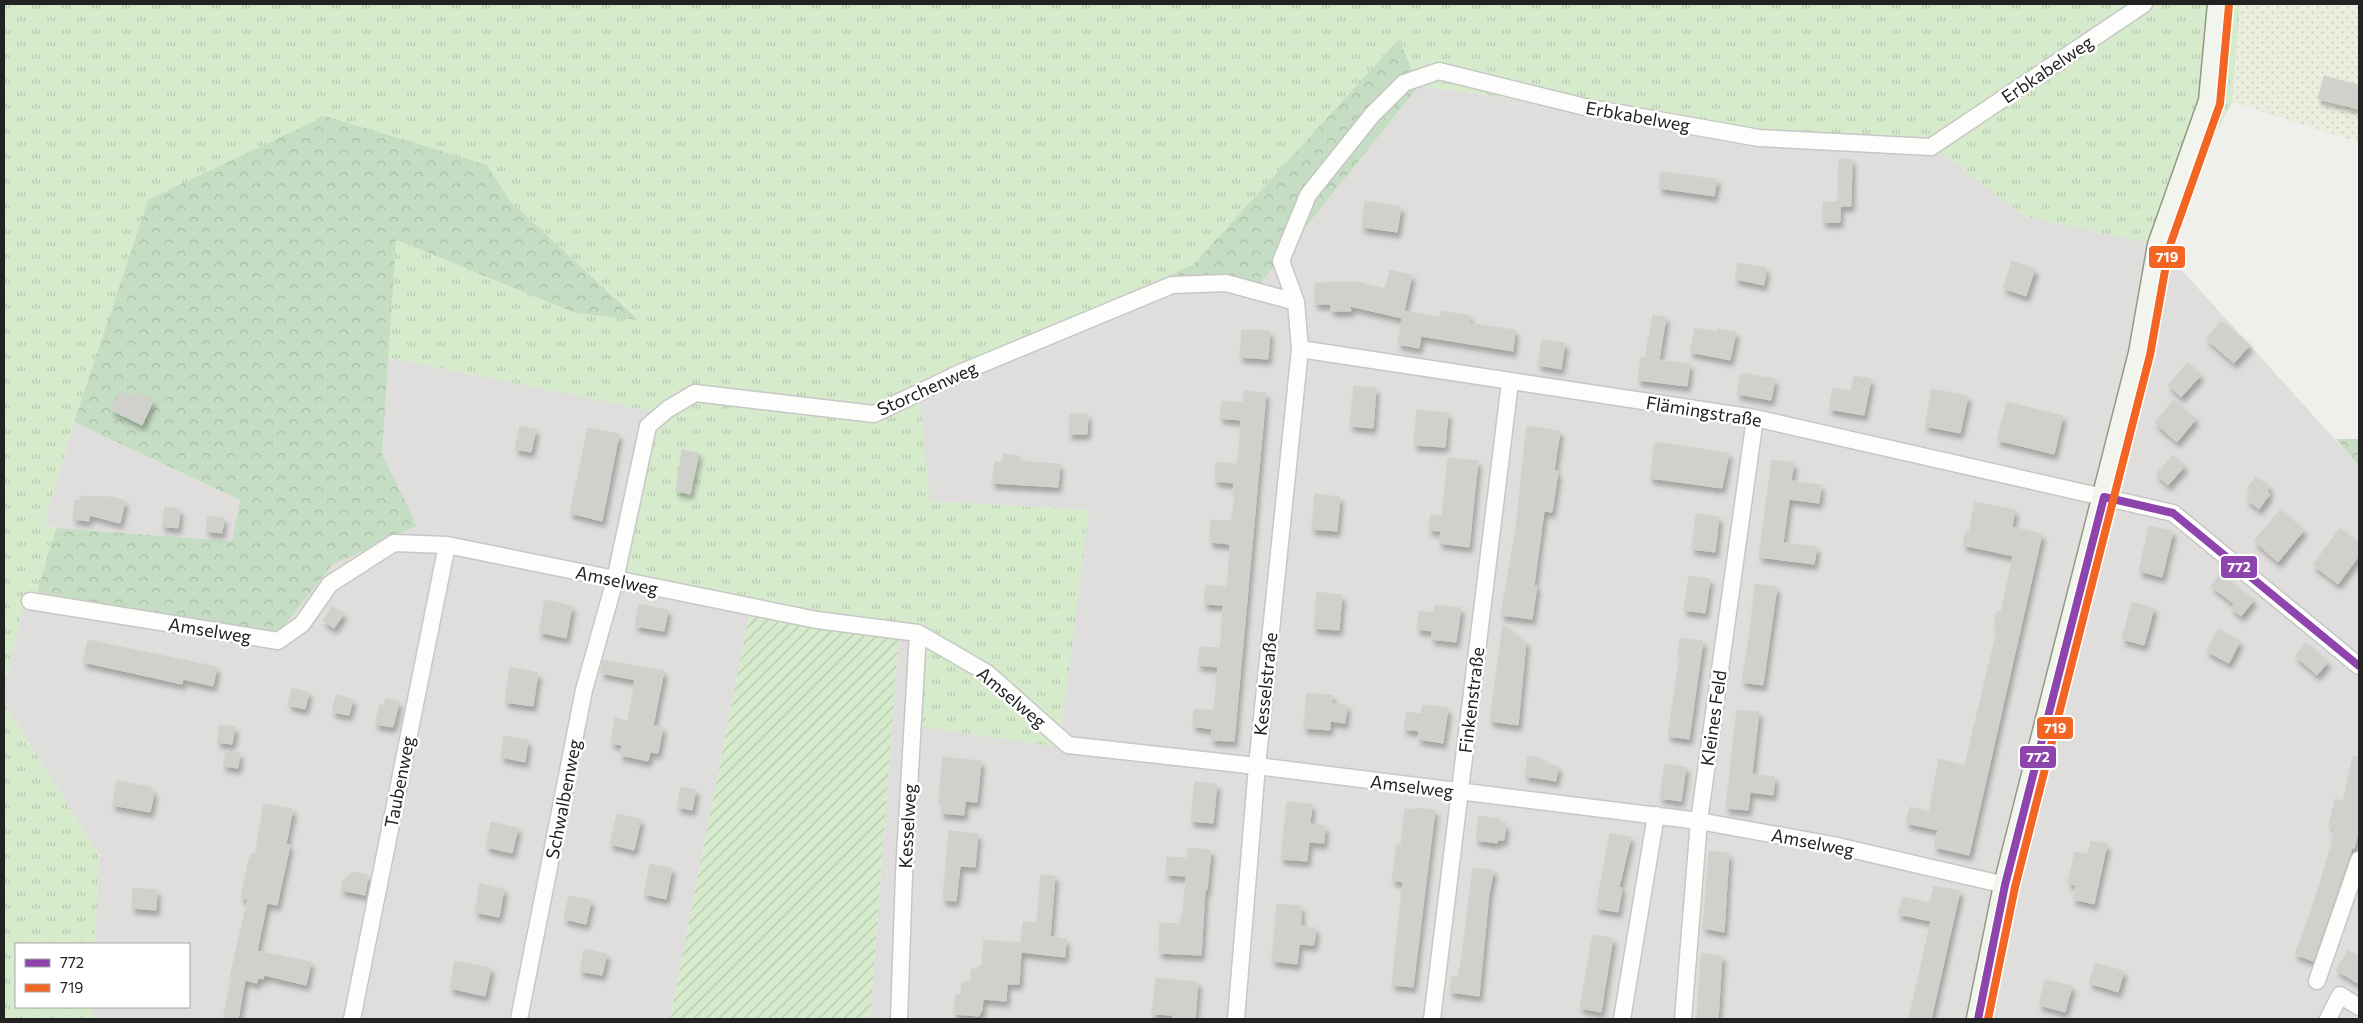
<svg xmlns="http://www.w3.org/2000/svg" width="2363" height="1023" font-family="Commissioner,sans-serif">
<defs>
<pattern id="farmland-dots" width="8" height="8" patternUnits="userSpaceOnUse" patternTransform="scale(1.25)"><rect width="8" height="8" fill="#ebeedf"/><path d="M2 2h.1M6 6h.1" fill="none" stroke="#c9ccbf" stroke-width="1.8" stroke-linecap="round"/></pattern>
<pattern id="grass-tufts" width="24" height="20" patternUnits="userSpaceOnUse" patternTransform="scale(1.25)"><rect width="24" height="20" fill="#d5ebcc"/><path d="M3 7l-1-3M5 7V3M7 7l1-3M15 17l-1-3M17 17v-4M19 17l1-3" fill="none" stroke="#b7c9af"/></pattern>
<pattern id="forest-crowns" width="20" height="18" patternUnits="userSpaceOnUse" patternTransform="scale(1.25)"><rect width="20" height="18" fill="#c5ddc2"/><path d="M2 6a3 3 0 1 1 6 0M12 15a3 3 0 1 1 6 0" fill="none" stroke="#a9bda6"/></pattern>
<pattern id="garden-furrows" width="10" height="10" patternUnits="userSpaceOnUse" patternTransform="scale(1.25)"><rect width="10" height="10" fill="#d5ebcc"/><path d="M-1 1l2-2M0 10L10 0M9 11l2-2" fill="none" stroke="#b7c9af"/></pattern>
<filter id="shadow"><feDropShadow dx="3" dy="5.5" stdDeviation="2.5" flood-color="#0004"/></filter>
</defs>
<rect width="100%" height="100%" fill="#efefeb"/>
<path fill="#dfdedc" d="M1419,86L1751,132L1927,141L2159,245L2359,466V1019H870L899,635L1089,510L929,501L918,382L1161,279L1252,294Z
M387,357L650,410L618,578L751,605L670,1019H92L93,1007H189V944H95L99,855L4,703V691L26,591L277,635L332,565L417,526L382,453Z
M74,422L240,500L232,541L56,528L44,524Z"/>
<path fill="url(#farmland-dots)" d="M2240,4H2359V143L2232,102Z"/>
<path fill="url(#grass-tufts)" d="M4,4H2240L2232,102L2159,245L2023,216L1927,141L1751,132L1419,86L1399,39L1193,266L918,382L930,501L1089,510L1059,747L910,725V637L618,578L650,411L387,357L395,240L575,313L639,319L510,201L487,165L148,200L74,422L44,524L56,528L37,592H26L4,691Z
M4,703L99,855L95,944H16V1007H93L92,1019H4Z"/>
<path fill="url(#forest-crowns)" d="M1399,39L1419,86L1252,294L1161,279L1193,265Z
M325,116L487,165L510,201L639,320L575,313L396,240L382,453L417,526L332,565L277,635L37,592L56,528L232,541L240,500L74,422L148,200Z
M2336,439H2359V466Z"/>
<path fill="url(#garden-furrows)" d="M751,605L899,635L870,1019H670Z"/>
<path fill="#d0d0cc" stroke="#d2d1cc" filter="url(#shadow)" d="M2324,76L2359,85V109L2318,99Z
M1839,159H1852L1851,206H1840V222H1823V202H1838Z
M1661,172L1717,179L1714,196L1659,188Z
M1365,201L1401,207L1397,232L1362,227Z
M2012,261L2035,269L2026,296L2003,288Z
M1738,263L1766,268L1764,285L1735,279Z
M1390,270L1412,275L1404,311L1440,317L1441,311L1470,316L1469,323L1515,330L1513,351L1421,336L1419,348L1398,344L1402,318L1350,306L1351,311H1331V304H1315V283L1358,282L1385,289Z
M1653,315L1666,317L1659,360L1690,364L1687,386L1638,380L1641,357L1645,358Z
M2221,321L2250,345L2234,363L2206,339Z
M1695,328L1717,332L1718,329L1736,332L1730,360L1690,352Z
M1242,330L1270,331L1268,359L1240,357Z
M1542,340L1565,343L1561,369L1538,365Z
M2187,363L2201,375L2181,397L2168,385Z
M1741,373L1775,379L1771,400L1737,394Z
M1854,376L1871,379L1864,415L1829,409L1833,388L1851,391Z
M1354,386L1376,388L1373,428L1350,426Z
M1932,389L1968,396L1960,433L1925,426Z
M1244,391L1266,393L1234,741L1211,740L1212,729L1193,726L1194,709L1214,711L1218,667L1198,665L1200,647L1220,648L1221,638L1223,605L1204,604L1206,585L1226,587L1228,577L1230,544L1210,542L1211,520L1231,521L1236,493L1233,492L1234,483L1215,481L1216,462L1237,464L1239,454L1241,420L1220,418L1222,401L1243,403Z
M120,392L133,398L135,393L153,401L142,425L111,410Z
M2173,400L2196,419L2177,442L2155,423Z
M2007,402L2063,416L2054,454L1997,440Z
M1417,410L1448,413L1445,447L1414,445Z
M1070,414H1088L1087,434H1069Z
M520,426L536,429L531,452L515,449Z
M1527,426L1560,431L1554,471H1558L1554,499L1552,512L1544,511L1534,585L1537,586L1532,619L1501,615L1516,528Z
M588,428L619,434L602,521L570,513Z
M1655,442L1729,453L1722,488L1650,478Z
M682,450L699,453L690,494L676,491Z
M1003,454L1019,456L1018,461L1060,464L1058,487L992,483L995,462L1002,463Z
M2173,455L2185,466L2168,485L2156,474Z
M1448,458L1478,461L1469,547L1439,543L1441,531L1429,530L1431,514L1442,516Z
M1772,460L1794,463L1791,481L1821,485L1819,503L1789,499L1783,543L1817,547L1814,564L1759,557Z
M2256,477L2270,487L2267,491L2270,494L2259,509L2246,499L2251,492L2247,489Z
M1315,494L1340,497L1337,531L1312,529Z
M81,496L112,497L125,501L120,523L89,515V521L73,519L75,500H81Z
M1975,502L2015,510L2012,527L2042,534L1969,855L1934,847L1938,830L1906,823L1910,807L1929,812L1939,759L1965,765L1998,626L1994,625L1997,611L2001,612L2013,556L1963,545L1966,531L1969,532Z
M165,507L180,509L178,528L162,526Z
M2280,510L2304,530L2278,562L2254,541Z
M1696,514L1719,517L1715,552L1692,549Z
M208,516L224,518L222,533L206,531Z
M2149,526L2173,531L2162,577L2139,571Z
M2340,528L2359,543V556L2338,584L2313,565Z
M2220,574L2254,600L2241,616L2231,608L2234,604L2211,586Z
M1689,576L1710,579L1705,613L1684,610Z
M1755,584L1777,587L1763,685L1742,682L1751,627Z
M1317,592L1342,595L1339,630L1314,628Z
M545,600L572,606L566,638L539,632Z
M2132,602L2154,608L2144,645L2122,639Z
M639,604L668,610L664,631L635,626Z
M1435,605L1461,608L1456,642L1431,639L1432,631L1417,629L1419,611L1434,613Z
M332,606L344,614L334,628L323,621Z
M1503,625L1526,642L1518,725L1490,721Z
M2218,629L2240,641L2229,663L2206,651Z
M1680,638L1703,641L1689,739L1668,736L1680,656H1678Z
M88,640L217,667L213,686L183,679L182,684L83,662Z
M2306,643L2328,662L2317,675L2295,656Z
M603,660L664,671L653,726L663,727L658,753L650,752L648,761L620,755L622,745L611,743L615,718L628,721L635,680L601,673Z
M510,667L538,673L533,706L505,702Z
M292,688L309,692L305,709L288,705Z
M1307,693L1333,695L1332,704L1347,705L1345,723L1330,721V730L1304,728Z
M336,695L353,699L349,715L332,712Z
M386,698L399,702L393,727L375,724L380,704L384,705Z
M1423,705L1448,708L1443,743L1418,739L1419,731L1404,729L1407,712L1421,714Z
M1737,710L1759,712L1752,774L1775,777L1773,795L1750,792L1748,810L1726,808Z
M220,725L235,727L232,744L217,742Z
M504,736L528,740L525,762L501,757Z
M226,751L240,753L238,768L223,766Z
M1528,756L1543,759V763L1558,766L1556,781L1525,776Z
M2353,756L2359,757V828L2354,849L2352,848L2313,961L2295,954L2312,909L2332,843L2334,827L2329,826L2335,799L2343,802Z
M943,757L981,761L977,802L965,801L964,815L941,813L942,799H939Z
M1665,764L1686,767L1681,801L1660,798Z
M117,781L150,787L154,793L150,812L112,805Z
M1195,782L1217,784L1213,823L1191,821Z
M681,787L696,790L692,810L677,807Z
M1287,802L1312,804L1310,824L1325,826L1324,843L1309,842L1307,861L1281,859Z
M264,804L293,809L286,844L290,845L277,905L267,903L257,951L311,962L306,985L264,975L263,979L258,978L257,983L245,980L238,1019H223L232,977H230L248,899L241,898L249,859L252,853L255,854Z
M1414,808L1435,810L1413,987L1392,985L1403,882L1392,880L1397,844H1401L1405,809L1414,810Z
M617,814L641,819L634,850L610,844Z
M1479,816L1500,819V823L1506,824L1504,840H1498L1497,843L1476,840Z
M491,822L518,828L512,853L486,847Z
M949,831L978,834L975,867L960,866L956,901L943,900Z
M1610,833L1631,837L1619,887L1622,888L1618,912L1596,908Z
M2091,841L2107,844L2094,904L2073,899L2076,885L2068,883L2075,852L2088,854Z
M1188,848L1211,850L1207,890H1205L1201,955L1159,953L1160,923L1180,924L1181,914H1183L1186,876L1166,875L1167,857L1187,858Z
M1709,851L1729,853L1724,932L1703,928Z
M650,864L672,868L666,899L644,894Z
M1473,868L1494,870L1489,893L1479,996L1450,992L1452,976L1458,977L1462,956Z
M353,872L368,875L365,895L341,890L343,880Z
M1041,875L1055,876L1050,937L1066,939L1065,957L1021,952L1019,984H1007L1006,1001L983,999L982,1010L979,1016L954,1014L956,995H961L962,982H970L971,969H977L978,966H982L984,940L1021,943L1023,922L1037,923Z
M480,884L504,889L499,917L475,912Z
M1934,886L1960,891L1931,1019H1909L1931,921L1898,914L1903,897L1930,903Z
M133,888L157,890L156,910L132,908Z
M569,896L591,900L586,924L564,919Z
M1277,904L1301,906V926L1316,928L1314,945L1299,944L1297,964L1272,961Z
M1593,935L1613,938L1601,1012L1580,1008Z
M584,949L607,954L602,975L580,971Z
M2348,950L2359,957V984L2336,970Z
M1701,953L1722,956L1718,1019H1697Z
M455,961L491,968L485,996L450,988Z
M2095,963L2124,971L2118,992L2089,983Z
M1156,978L1198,982L1195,1019H1172L1173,1015L1152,1014Z
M2045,980L2072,986L2065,1012L2039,1005Z"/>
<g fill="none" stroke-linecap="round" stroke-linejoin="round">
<g stroke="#c7c7c5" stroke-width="19">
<path id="minor" d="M1300,349L1755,418L2173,513L2359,666
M30,601L278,641L302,624L330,584L394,543L447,545L817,620L918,633L987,673L1068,745L1257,766L1699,821L1833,845L2005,885
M2317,981L2359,860
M352,1019L447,545
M519,1019L584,690L615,580L648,426L668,409L695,393L874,414L960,373L1172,285L1226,283L1296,302
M899,1019L904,874L918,633
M1236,1019L1257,766L1300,349L1296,302L1281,261L1308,195L1372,115L1404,83L1439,71L1585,107L1759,138L1931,147L2144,4
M1432,1019L1510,382
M1622,1019L1656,815
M1683,1019L1699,821L1755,418
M2328,1019L2340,995L2359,1007"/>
</g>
<g stroke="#939a83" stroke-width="25">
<path id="secondary" d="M1978,1019L2005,885L2140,353L2159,245L2210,101L2219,4"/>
</g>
<use href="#minor" stroke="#fdfdfc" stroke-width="16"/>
<use href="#secondary" stroke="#f2f4ee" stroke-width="22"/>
<g stroke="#fff" stroke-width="11">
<path id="bus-1" d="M2104,497L2173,513L2359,666
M1978,1019L2005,885L2104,497"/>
</g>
<g stroke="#fff" stroke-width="11">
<path id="bus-2" d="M1988,1019L2015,887L2150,355L2169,248L2220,104L2229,5"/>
</g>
<use href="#bus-1" stroke="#8e44ad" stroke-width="8"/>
<use href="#bus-2" stroke="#f26522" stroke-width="8"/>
</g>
<g text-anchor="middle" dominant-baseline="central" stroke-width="5" stroke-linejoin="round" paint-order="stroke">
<g font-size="18" fill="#222" stroke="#fff">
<text transform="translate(2047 69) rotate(-34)">Erbkabelweg</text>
<text transform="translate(1638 116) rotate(10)">Erbkabelweg</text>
<text transform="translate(927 388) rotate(-24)">Storchenweg</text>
<text transform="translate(1704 411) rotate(9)">Flämingstraße</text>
<text transform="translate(617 580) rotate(12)">Amselweg</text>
<text transform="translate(210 630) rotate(9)">Amselweg</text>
<text transform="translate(1265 684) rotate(-84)">Kesselstraße</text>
<text transform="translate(1012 697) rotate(40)">Amselweg</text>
<text transform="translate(1471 700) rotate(-83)">Finkenstraße</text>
<text transform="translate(1713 718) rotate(-82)">Kleines Feld</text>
<text transform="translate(399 782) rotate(-79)">Taubenweg</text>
<text transform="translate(1412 786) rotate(7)">Amselweg</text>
<text transform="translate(563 799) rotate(-79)">Schwalbenweg</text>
<text transform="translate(907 826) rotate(-87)">Kesselweg</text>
<text transform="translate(1813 842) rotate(11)">Amselweg</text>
</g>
</g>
<g stroke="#fff" stroke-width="2">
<rect x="2148" y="245" width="38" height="24" rx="5" fill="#f26522"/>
<rect x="2220" y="555" width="38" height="24" rx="5" fill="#8e44ad"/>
<rect x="2036" y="716" width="38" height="24" rx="5" fill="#f26522"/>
<rect x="2019" y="745" width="38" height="24" rx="5" fill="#8e44ad"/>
</g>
<g font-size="14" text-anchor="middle" font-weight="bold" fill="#fff">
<text x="2167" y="262">719</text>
<text x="2239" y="572">772</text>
<text x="2055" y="733">719</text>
<text x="2038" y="762">772</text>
</g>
<rect width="2363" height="1023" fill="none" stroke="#222222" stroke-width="10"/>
<rect x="15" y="943" width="175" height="65" fill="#ffffff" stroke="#a7a7a7"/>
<rect x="25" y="959" width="25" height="8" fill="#8e44ad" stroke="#a7a7a7"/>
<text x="60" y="968" font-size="15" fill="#222222">772</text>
<rect x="25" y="984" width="25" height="8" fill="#f26522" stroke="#a7a7a7"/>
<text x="60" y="993" font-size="15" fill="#222222">719</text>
</svg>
